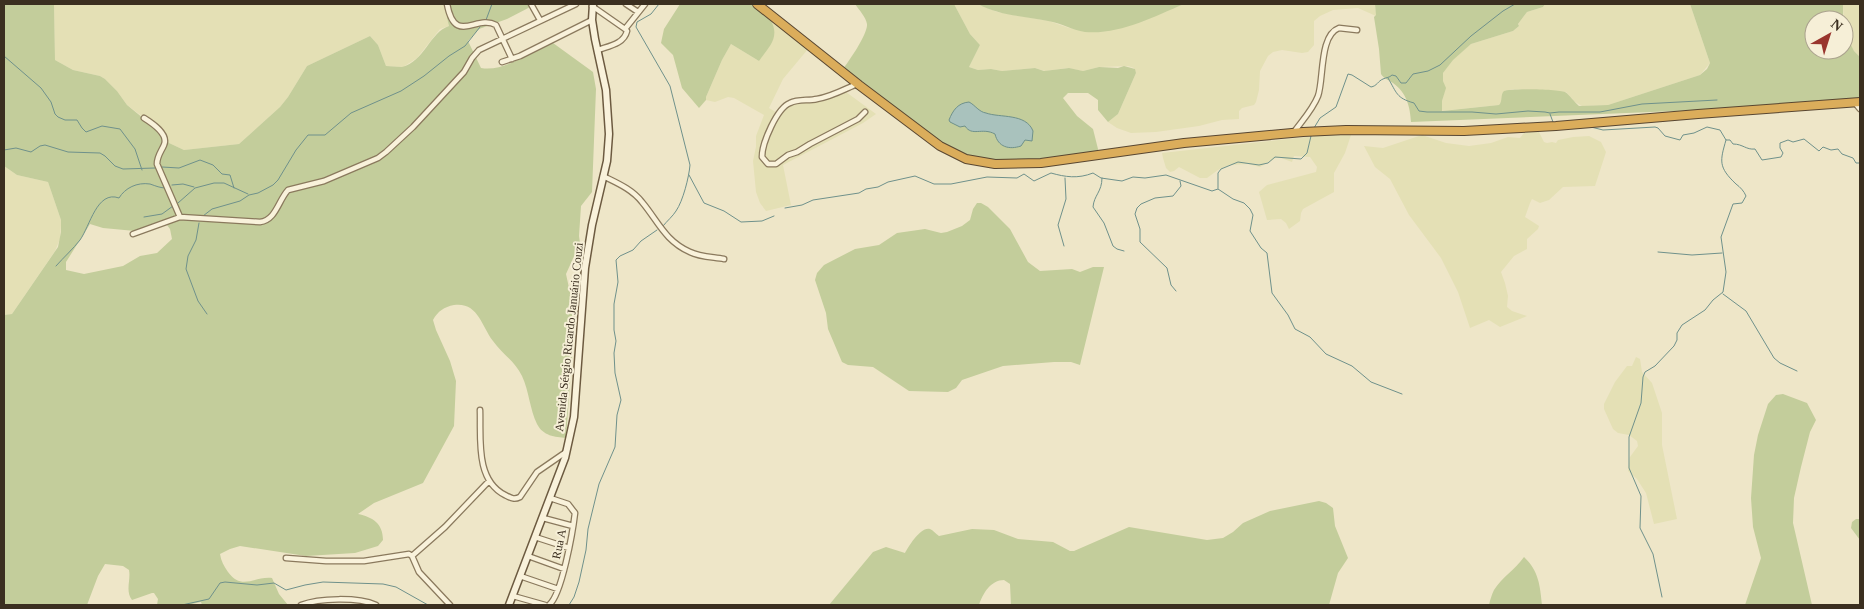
<svg xmlns="http://www.w3.org/2000/svg" width="1864" height="609" font-family="Georgia,serif">
<rect width="100%" height="100%" fill="#eee6c8"/>
<path fill="#e4e0b5" d="M54,4H448L447,18L449,26L440,29L417,58L403,67L386,66L378,45L370,36L307,66L288,97L280,107L239,144L184,150L169,143L143,117L127,105L117,91L105,79L100,76L73,70L55,60Z
M954,4H978L997,12L1049,21L1069,28L1092,32L1120,28L1184,4H1375L1376,13V16L1358,8L1333,10L1320,16L1314,21V45L1308,52L1302,53L1282,50L1273,52L1268,56L1260,71L1259,90L1256,102L1254,105L1242,108L1239,111V119L1222,120L1199,126L1156,132L1131,133L1117,128L1108,122L1118,114L1136,73L1134,68L1128,66L1099,67L1083,71L1067,68L1045,71L1035,68L1002,71L991,69L978,70L969,67L980,45L970,34Z
M1545,4H1690L1710,63L1700,75L1608,105L1582,106L1575,102L1566,92L1513,89L1505,91L1503,93L1502,102L1499,105L1441,111L1442,101L1445,89L1443,81V73L1453,59L1471,44L1513,31L1519,26L1518,24L1527,12L1543,7Z
M1843,4H1860V57L1854,51L1844,31Z
M769,18L808,49L783,79L769,108L779,114L787,104L846,92L876,114L863,123L783,165L791,205L766,211L760,203L756,192L753,161L756,147V136L764,115L734,98L728,97L715,102L706,100V97L722,60L731,44L759,61Z
M1534,130L1539,132L1544,142L1547,143L1552,142L1556,143L1558,140L1573,137L1589,136L1601,142L1606,152L1595,186L1563,187L1549,200L1540,203L1532,199L1530,203L1525,217L1536,224L1539,226L1538,229L1527,239V249L1514,256L1501,272L1505,283L1508,296L1507,307L1512,311L1527,316L1500,327L1489,320L1470,328L1458,292L1441,258L1409,215L1390,179L1375,167L1364,146L1383,148L1422,135L1446,143L1469,146L1491,143L1508,137L1520,138L1524,133Z
M1352,132L1345,153L1334,173V192L1303,209L1301,213L1300,221L1289,229L1286,223L1281,219L1267,220L1259,192L1267,185L1316,172L1317,167L1310,157L1294,156L1292,162L1281,158H1276L1260,167L1248,164L1230,165L1218,170L1207,178H1200L1179,167L1174,171L1170,172L1166,168L1163,158L1162,153Z
M4,166L17,175L48,182L61,220V225L60,239L55,251L12,314L4,315Z
M1636,357L1640,359L1642,372L1652,383L1662,413V445L1677,519L1654,524L1646,493L1637,479L1628,471L1630,457L1638,446L1637,441L1629,435L1618,433L1613,429L1604,409V404L1615,382L1627,366H1632Z"/>
<path fill="#c3cd9b" fill-rule="evenodd" d="M4,4H54L55,60L73,70L100,76L105,79L117,91L127,105L165,136L169,143L184,150L239,144L280,107L288,97L307,66L370,36L378,45L386,66C391,66 397,67 402,67C424,62 430,32 449,26L447,18L448,4H536L507,19L479,29L468,41L481,68C506,72 530,51 553,43L593,72L596,89L592,192L581,206L579,236L580,243L566,274L575,316L566,438C555,437 543,436 537,424C530,410 529,391 522,376C515,361 502,354 493,341C481,325 478,302 454,305C444,307 438,311 433,320L436,330L450,361L456,381L454,426L423,483L374,503L358,514C372,517 383,523 383,540L378,546L355,553L306,556L240,546L230,549L220,554C221,561 224,566 228,572C242,591 254,576 272,578L279,594L288,605H202L201,602L187,605H157L158,599L154,593H152L132,600C125,591 131,580 129,570L123,566L105,564L98,576L87,605H4V315L12,314L58,247L61,232V220L48,182L17,175L4,166ZM164,221L170,229L172,239L157,253L140,256L123,266L84,274L66,270V262L90,224L103,228L135,231Z
M680,4H752C757,9 766,14 770,19C781,37 769,47 759,61L731,44L722,60L706,97V100L699,108L682,88L673,55L661,43L664,29Z
M855,4H954L970,34L980,45L969,67L978,70L991,69L1002,71L1035,68L1044,71L1069,68L1083,71L1099,67L1118,68L1124,66L1135,69L1136,73L1118,114L1108,122L1098,110V100L1088,93H1068L1063,98L1077,116L1093,129L1099,153L1018,162L988,160L968,155L938,142L843,69C849,61 868,34 867,24C866,17 859,10 855,4Z
M978,4H1184C1153,17 1119,35 1085,32C1072,30 1061,23 1048,21C1024,16 1000,16 978,4Z
M1375,4H1545L1543,7L1527,12L1518,24L1519,26L1513,31L1471,44L1453,60L1443,73V81L1446,88L1442,101V111L1499,105C1503,101 1500,95 1504,91C1509,88 1559,89 1565,92C1570,95 1574,102 1579,106L1608,105L1700,75L1707,69L1710,63L1690,4H1843V20H1814V50H1844V31L1854,51L1860,57V100L1772,107L1411,122C1410,107 1407,93 1393,83C1389,80 1384,79 1381,74L1379,49L1374,17L1376,15Z
M977,203H981L988,207L1010,229L1028,262L1040,271L1072,269L1080,272L1093,267H1104L1080,365L1071,362H1054L1003,366L962,380L956,388L948,392L909,391L873,367L848,365L842,362L828,329L826,313L815,280L817,273L824,265L855,249L879,245L897,233L925,229L941,233L947,232L962,226L970,220L973,209Z
M1783,394L1807,403L1816,420L1810,432L1801,467L1794,498L1793,523L1812,605H1745L1761,558L1753,527L1751,498L1754,455L1758,435L1768,404L1776,395Z
M1319,501L1326,503L1333,508L1335,526L1348,558L1338,573L1329,605H1011L1010,584L1004,580C991,580 983,593 979,605H829L873,552L886,547L905,553C908,547 921,526 930,529C933,530 936,534 939,536L972,529L994,530L1018,539L1053,542L1070,551H1074L1129,527L1207,540L1223,538L1233,532L1243,523L1270,511Z
M1856,519H1860V540L1851,528L1852,522Z
M1524,557C1539,571 1540,586 1542,605H1489C1490,600 1492,594 1494,590C1502,577 1515,570 1524,557Z"/>
<path fill="#a9c2bd" stroke="#6f918b" d="M969,102C975,105 979,112 986,113C1000,118 1026,113 1033,131L1032,141L1025,140L1021,146C1009,150 998,147 995,134C982,127 972,137 965,126L960,127L950,122L949,120C953,110 958,103 969,102Z"/>
<g fill="none" stroke-linecap="round" stroke-linejoin="round">
<path stroke="#6f918b" stroke-width="1" d="M659,4L651,14L637,22L636,27L670,86L690,165C689,177 683,201 676,211C673,216 667,221 663,226
M486,20L492,4
M4,56L41,88L51,102L55,114L58,117L65,120H77L82,128L86,132L102,126L120,129L135,149L142,170
M1388,78C1397,93 1396,98 1414,103L1419,111L1427,112H1472L1496,114L1528,111L1545,112L1550,113L1559,112H1600L1642,104L1717,100
M1550,114L1553,122
M1581,127H1591L1603,130L1655,127L1658,128L1665,136L1680,140L1683,135L1694,133L1707,127L1720,130L1726,140H1730L1733,144C1743,144 1746,150 1755,149L1762,160L1781,157L1783,153L1780,148V143L1788,140L1793,142L1804,139L1819,151L1823,147L1831,150L1838,149L1842,154L1853,158L1856,163H1860
M1314,128L1320,118L1336,107L1348,74L1352,75L1371,87C1377,86 1378,81 1383,79C1387,77 1389,78 1392,75L1396,76L1401,83H1406L1413,74L1428,71L1440,65L1471,36L1503,11L1515,4
M4,150L16,148L31,152L40,146L45,145L68,152L100,153L105,156L115,166L123,169L155,168
M162,167L179,168L200,160L213,165L222,174L230,175L234,188
M689,175L704,203L724,211L741,222L762,221L774,216
M1102,178C1102,192 1094,195 1093,207L1104,223L1113,246L1117,249L1124,251
M172,185L183,184L194,187
M1218,188V173L1221,169L1238,162L1259,165L1268,163L1275,157L1301,159L1307,153L1311,136
M1218,189L1233,199L1244,203L1250,209L1253,215L1250,231L1261,248L1267,253L1272,293L1288,315L1295,329L1310,337L1326,354L1352,366L1371,382L1402,394
M178,203L195,188L214,183H224L248,194
M785,208L802,205L813,200L859,193L866,189L878,187L888,182L915,176L934,184H951L987,177L1017,178L1024,174L1034,181L1051,173C1065,177 1078,179 1093,173L1101,178L1122,181L1133,177L1145,178L1166,175L1212,191L1218,189
M203,216L212,209L240,201L249,195L258,193L273,185L278,180L296,150L308,135H325L351,113L401,91L424,76L449,56L465,46L480,27
M144,217L162,214L173,206
M199,223L196,240L188,256L186,269L198,301L207,314
M1064,246L1058,225L1066,199L1065,178
M1658,252L1692,255L1722,253
M56,266C64,257 73,249 80,240C90,226 97,190 119,198C125,188 137,182 150,184C156,186 160,188 166,188
M1176,291L1171,285L1167,268L1140,242V229L1135,214L1137,208L1141,204L1155,198L1173,196L1181,186L1180,181
M1723,294L1746,311L1774,358L1780,363L1797,371
M1662,597L1653,554L1640,528L1641,496L1629,468V437L1641,403L1643,377L1645,372L1655,366L1674,346L1677,340V333L1682,325L1705,310L1713,300L1723,292L1726,272L1721,237L1733,204L1742,203L1746,196C1744,191 1740,187 1736,184C1718,167 1720,161 1726,140
M182,605L209,599L220,583L225,582L257,585L274,583L286,590L305,585L323,582L383,584L396,587L428,605
M569,605L574,597L579,582L586,550L588,529L599,484L615,447L617,415L621,400L615,373L614,353L616,341L614,330V304L618,282L616,260L620,256L633,250L641,241L657,230"/>
<g stroke="#8a795d" stroke-width="7">
<path id="street" d="M447,4C455,46 476,14 496,25L512,59
M531,4L540,20
M626,4L638,12
M592,6L625,29
M625,29L645,4
M598,50C609,46 624,44 627,31L625,29
M502,62L520,56L592,20
M857,84C845,89 831,97 817,99C808,101 798,99 790,103C777,108 762,143 762,157L768,164H776L788,155L797,152L810,144L858,119L865,112
M1855,103L1860,109
M144,118C152,123 169,134 164,145C161,152 157,156 157,164L180,217
M1294,132C1302,121 1313,109 1318,96C1324,80 1319,35 1339,28L1357,30
M603,176C617,183 632,189 642,202C658,221 665,241 690,252C700,257 713,257 724,259
M133,234L180,217L260,222C276,220 278,201 288,190L324,181L378,158L386,152L413,127L464,72L472,58L479,50L576,4
M480,410C481,438 475,480 505,495C511,498 514,500 520,497L537,472L566,452
M543,518L573,526
M535,537L569,548
M412,556L445,527L489,481
M528,556L564,569
M286,558L326,561H364L409,554L412,556L419,572L450,605
M520,576L558,589
M513,596L545,605
M301,605C319,598 358,597 376,605
M549,605C562,595 573,530 575,513L568,504L550,498"/>
</g>
<g stroke="#6c5a40" stroke-width="9">
<path id="secondary" d="M509,605L565,458L574,417L585,268L592,225L607,161L609,134L606,90L595,39L592,20L593,4"/>
</g>
<g stroke="#584631" stroke-width="10">
<path id="highway" d="M757,4L859,85L940,146L966,159L995,164L1041,163L1184,143L1303,132L1346,130L1464,131L1556,126L1698,114L1860,102"/>
</g>
<use href="#street" stroke="#f9f2db" stroke-width="4.5"/>
<use href="#secondary" stroke="#f9f2db" stroke-width="6"/>
<use href="#highway" stroke="#dbad5b" stroke-width="8"/>
</g>
<g text-anchor="middle" dominant-baseline="central" stroke-width="4" stroke-linejoin="round" paint-order="stroke">
<g font-size="12" fill="#3b2f20" stroke="#f6efd7">
<text transform="translate(569 337) rotate(-84)">Avenida Sérgio Ricardo Januário Couzi</text>
<text transform="translate(559 544) rotate(-78)">Rua A</text>
</g>
</g>
<rect width="1864" height="609" fill="none" stroke="#3b2f20" stroke-width="10"/>
<g transform="translate(1829 35) rotate(39)"><circle r="24" fill="#f6efd7" stroke="#aba28e"/>
<path d="M0-4L9 19L0 12L-9 19Z" fill="#99352d"/>
<text y="-8" font-size="14" font-weight="bold" text-anchor="middle" fill="#3b2f20">N</text>
</g>
</svg>
